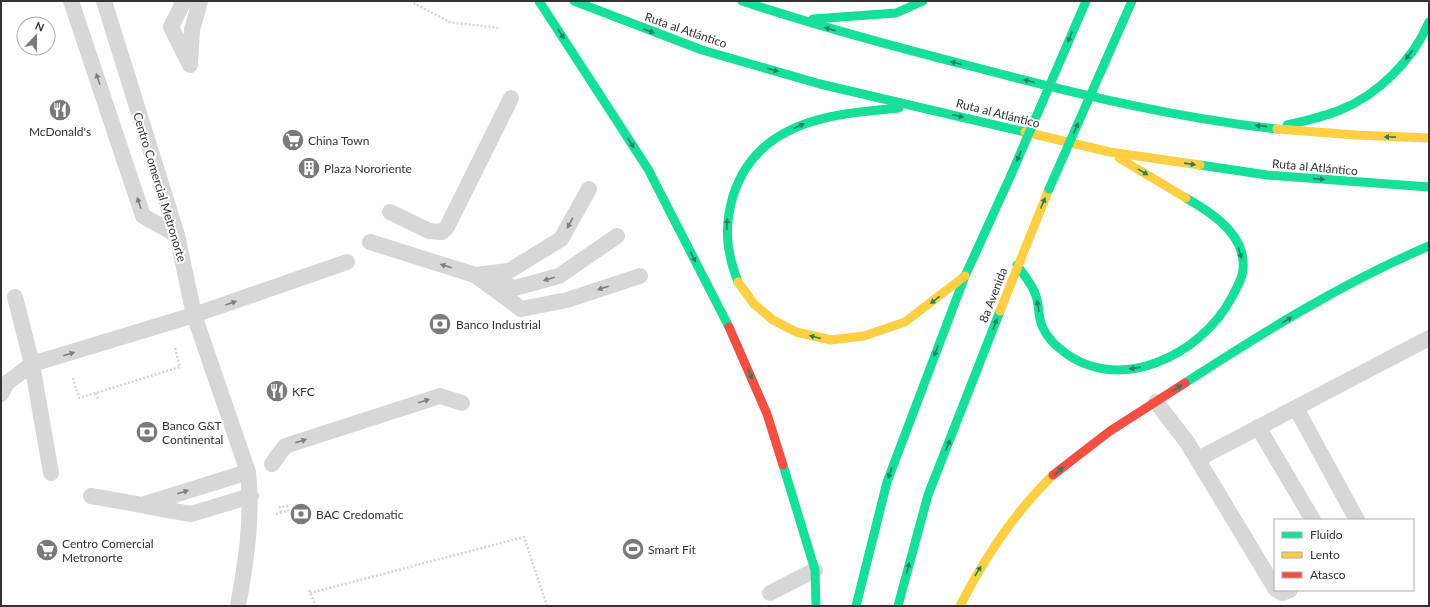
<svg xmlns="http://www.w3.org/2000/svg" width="1430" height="607" font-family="Lato,sans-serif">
<rect width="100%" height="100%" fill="#fff"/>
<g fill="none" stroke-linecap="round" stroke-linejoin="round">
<path stroke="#d6d6d6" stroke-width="2.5" stroke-dasharray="2 2" stroke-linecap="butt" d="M410,1L449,22L498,28
M73,378L79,398L180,367L175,348
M96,393L98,399
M276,514L288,511L287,506L280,507L281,513
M309,590L316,606
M310,593L524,537L547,606"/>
<path stroke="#d7d7d7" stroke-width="16" d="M71,1L143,216L177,235
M104,1L177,235L194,315L248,472C253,517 246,562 238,606
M184,1L171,27L190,65
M190,63L192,30L200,1
M390,212L429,231L442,232L447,227L511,98
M370,242L475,275L509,271L561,239L589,189
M475,275L521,309L567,300L640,276
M488,279L515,288L559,276L617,236
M15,297L32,364L51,473
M1,394L7,383L32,364L194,315L347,262
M1156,402L1187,442L1275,588
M1296,408L1357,520
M1258,427L1313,520
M1198,459L1429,338
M272,464L285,446L440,396L462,403
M91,496L142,505L248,472
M146,506L191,514L251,496
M1277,590L1282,593L1290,590
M770,593L815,570"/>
<path stroke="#16e098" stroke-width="9" d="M539,1L648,169L729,327
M574,1L702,50L820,84L1025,132
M742,1C820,27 899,48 978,68C1077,94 1175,118 1277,129
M813,19L896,13L923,1
M1287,125C1305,121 1323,117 1340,110C1378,95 1413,60 1429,22
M1200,165L1267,175L1429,187
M1017,265C1023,274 1033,285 1036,296C1039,304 1038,314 1041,323C1043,330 1052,343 1058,347C1115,398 1201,356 1232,297C1240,281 1246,273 1242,254C1236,228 1207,210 1186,198
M738,282C726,251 724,227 733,196C757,120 832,114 899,108
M1185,383C1264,332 1342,283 1429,246
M783,465L815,570L816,606
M856,606L887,482L965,276L1011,175
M898,606L928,495L1000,311"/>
<path stroke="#ffcf43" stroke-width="9" d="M1277,129L1356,135L1429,138
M1025,132L1110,152L1200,165
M1119,158L1186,198
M738,282L754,304L773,320L796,332L831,340L864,336L905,322L965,276
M1000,311L1049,189
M960,606C985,557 1014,513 1053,475"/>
<path stroke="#f24e42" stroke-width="9" d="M729,327L767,414L783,465
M1053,475L1110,431L1185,383"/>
<path stroke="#16e098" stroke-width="9" d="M1011,175L1086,1
M1049,189L1132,1"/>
</g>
<defs><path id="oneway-solid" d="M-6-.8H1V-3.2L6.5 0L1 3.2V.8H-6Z"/></defs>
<g fill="#268160">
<use href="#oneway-solid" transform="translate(830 29) rotate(-164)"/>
<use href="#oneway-solid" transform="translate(649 31) rotate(20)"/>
<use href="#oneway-solid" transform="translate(561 34) rotate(56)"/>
<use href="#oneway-solid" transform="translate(1070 37) rotate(113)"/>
<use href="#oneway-solid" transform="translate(1409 55) rotate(127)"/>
<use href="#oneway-solid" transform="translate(956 63) rotate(-166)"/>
<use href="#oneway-solid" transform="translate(773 70) rotate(16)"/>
<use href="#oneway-solid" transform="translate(1029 81) rotate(-166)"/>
<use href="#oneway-solid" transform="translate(958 116) rotate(14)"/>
<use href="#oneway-solid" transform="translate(799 126) rotate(-24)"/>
<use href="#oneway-solid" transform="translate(1261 126) rotate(-174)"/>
<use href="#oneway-solid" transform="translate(1076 128) rotate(-66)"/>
<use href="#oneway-solid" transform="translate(1390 137) rotate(-179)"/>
<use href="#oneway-solid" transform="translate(631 143) rotate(57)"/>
<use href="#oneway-solid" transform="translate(1019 156) rotate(113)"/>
<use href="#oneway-solid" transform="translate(1190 164) rotate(8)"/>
<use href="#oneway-solid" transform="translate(1143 172) rotate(31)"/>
<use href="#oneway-solid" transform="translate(1319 179) rotate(5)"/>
<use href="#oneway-solid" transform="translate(1043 203) rotate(-67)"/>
<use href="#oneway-solid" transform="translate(727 224) rotate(-87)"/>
<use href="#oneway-solid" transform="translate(1240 253) rotate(73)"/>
<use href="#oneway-solid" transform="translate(693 257) rotate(63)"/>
<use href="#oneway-solid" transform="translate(935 300) rotate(142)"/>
<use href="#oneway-solid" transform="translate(1038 306) rotate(-101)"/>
<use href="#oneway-solid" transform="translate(1287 320) rotate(-31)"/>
<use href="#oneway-solid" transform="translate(995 324) rotate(-69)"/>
<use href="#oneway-solid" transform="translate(815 337) rotate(-166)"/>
<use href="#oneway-solid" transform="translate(936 351) rotate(111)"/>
<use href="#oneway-solid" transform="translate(1135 368) rotate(172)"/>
<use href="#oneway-solid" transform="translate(750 374) rotate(67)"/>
<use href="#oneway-solid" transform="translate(1177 388) rotate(-33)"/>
<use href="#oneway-solid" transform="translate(948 445) rotate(-68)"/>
<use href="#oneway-solid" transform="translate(1059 471) rotate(-43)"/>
<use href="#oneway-solid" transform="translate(890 473) rotate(110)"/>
<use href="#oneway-solid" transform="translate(908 568) rotate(-75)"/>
<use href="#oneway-solid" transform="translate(978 571) rotate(-58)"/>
</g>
<g fill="#7d7d7d">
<use href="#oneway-solid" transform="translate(98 79) rotate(-109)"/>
<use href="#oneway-solid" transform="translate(139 203) rotate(-108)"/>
<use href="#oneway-solid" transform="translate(570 223) rotate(119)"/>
<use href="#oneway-solid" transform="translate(446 266) rotate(-163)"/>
<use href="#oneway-solid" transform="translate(549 279) rotate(164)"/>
<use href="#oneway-solid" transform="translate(603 288) rotate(162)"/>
<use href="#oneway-solid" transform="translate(231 303) rotate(-19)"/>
<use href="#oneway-solid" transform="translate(69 354) rotate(-17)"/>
<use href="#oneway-solid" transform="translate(424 401) rotate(-18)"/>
<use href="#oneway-solid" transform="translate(301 441) rotate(-18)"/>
<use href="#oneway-solid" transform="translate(183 492) rotate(-17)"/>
</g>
<defs>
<g id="restaurant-disc" transform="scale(1.15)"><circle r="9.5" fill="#7a7a7a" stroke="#fff"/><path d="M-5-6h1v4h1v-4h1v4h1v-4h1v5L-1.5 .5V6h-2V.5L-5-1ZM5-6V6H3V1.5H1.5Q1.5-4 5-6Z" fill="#fff"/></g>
<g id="supermarket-disc" transform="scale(1.15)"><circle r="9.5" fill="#7a7a7a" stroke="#fff"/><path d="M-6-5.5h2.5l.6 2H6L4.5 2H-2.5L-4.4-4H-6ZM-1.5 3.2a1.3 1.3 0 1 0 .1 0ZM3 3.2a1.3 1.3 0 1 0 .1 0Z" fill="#fff"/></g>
<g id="building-disc" transform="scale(1.15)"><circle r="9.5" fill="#7a7a7a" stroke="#fff"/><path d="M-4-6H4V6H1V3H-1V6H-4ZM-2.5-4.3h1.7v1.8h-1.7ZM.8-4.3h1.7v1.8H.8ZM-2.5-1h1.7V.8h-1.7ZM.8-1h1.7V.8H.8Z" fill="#fff"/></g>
<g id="bank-disc" transform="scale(1.15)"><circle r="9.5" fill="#7a7a7a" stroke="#fff"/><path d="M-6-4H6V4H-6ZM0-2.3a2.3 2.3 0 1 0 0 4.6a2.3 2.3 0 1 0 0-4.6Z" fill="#fff"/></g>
<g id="stadium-disc" transform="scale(1.15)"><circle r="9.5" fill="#7a7a7a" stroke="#fff"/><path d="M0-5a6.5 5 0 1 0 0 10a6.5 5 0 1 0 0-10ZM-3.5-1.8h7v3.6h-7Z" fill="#fff"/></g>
</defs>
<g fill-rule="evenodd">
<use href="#restaurant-disc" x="60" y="110"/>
<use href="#supermarket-disc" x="293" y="140"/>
<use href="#building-disc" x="309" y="168"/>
<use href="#bank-disc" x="440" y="324"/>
<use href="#restaurant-disc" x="277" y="391"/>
<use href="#bank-disc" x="147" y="432"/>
<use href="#bank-disc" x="301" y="514"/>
<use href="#stadium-disc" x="633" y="549"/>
<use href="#supermarket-disc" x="47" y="550"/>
</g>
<g text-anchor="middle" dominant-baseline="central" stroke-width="4" stroke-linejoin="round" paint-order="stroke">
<g font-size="12" fill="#333" stroke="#fff">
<text transform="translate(686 30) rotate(19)">Ruta al Atlántico</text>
<text transform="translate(998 113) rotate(14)">Ruta al Atlántico</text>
<text transform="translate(1315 167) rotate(5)">Ruta al Atlántico</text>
<text transform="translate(160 187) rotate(73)">Centro Comercial Metronorte</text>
<text transform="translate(993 295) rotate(-69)">8a Avenida</text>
</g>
<g font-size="12" fill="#333" stroke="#fff" text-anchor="start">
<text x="60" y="131" text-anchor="middle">McDonald's</text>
<text x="308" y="140">China Town</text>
<text x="324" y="168">Plaza Nororiente</text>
<text x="456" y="324">Banco Industrial</text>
<text x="292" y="391">KFC</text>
<text x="162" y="425">Banco G&amp;T<tspan x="162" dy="14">Continental</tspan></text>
<text x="316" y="514">BAC Credomatic</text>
<text x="62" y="543">Centro Comercial<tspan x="62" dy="14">Metronorte</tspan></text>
<text x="648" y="549">Smart Fit</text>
</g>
</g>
<rect width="1430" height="607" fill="none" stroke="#333333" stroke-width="4"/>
<rect x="1274" y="519" width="140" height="72" fill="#ffffff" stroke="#adadad"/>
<rect x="1282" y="532" width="20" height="6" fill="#16e098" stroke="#adadad"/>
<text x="1310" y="539" font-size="12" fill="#333333">Fluido</text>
<rect x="1282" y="552" width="20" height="6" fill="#ffcf43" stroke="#adadad"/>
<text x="1310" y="559" font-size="12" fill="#333333">Lento</text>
<rect x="1282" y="572" width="20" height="6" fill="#f24e42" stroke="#adadad"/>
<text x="1310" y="579" font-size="12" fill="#333333">Atasco</text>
<g transform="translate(36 36) rotate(22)"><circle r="19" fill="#ffffff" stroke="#adadad"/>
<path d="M0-3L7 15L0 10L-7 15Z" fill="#7a7a7a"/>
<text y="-6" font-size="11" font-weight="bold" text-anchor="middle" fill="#333333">N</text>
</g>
</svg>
